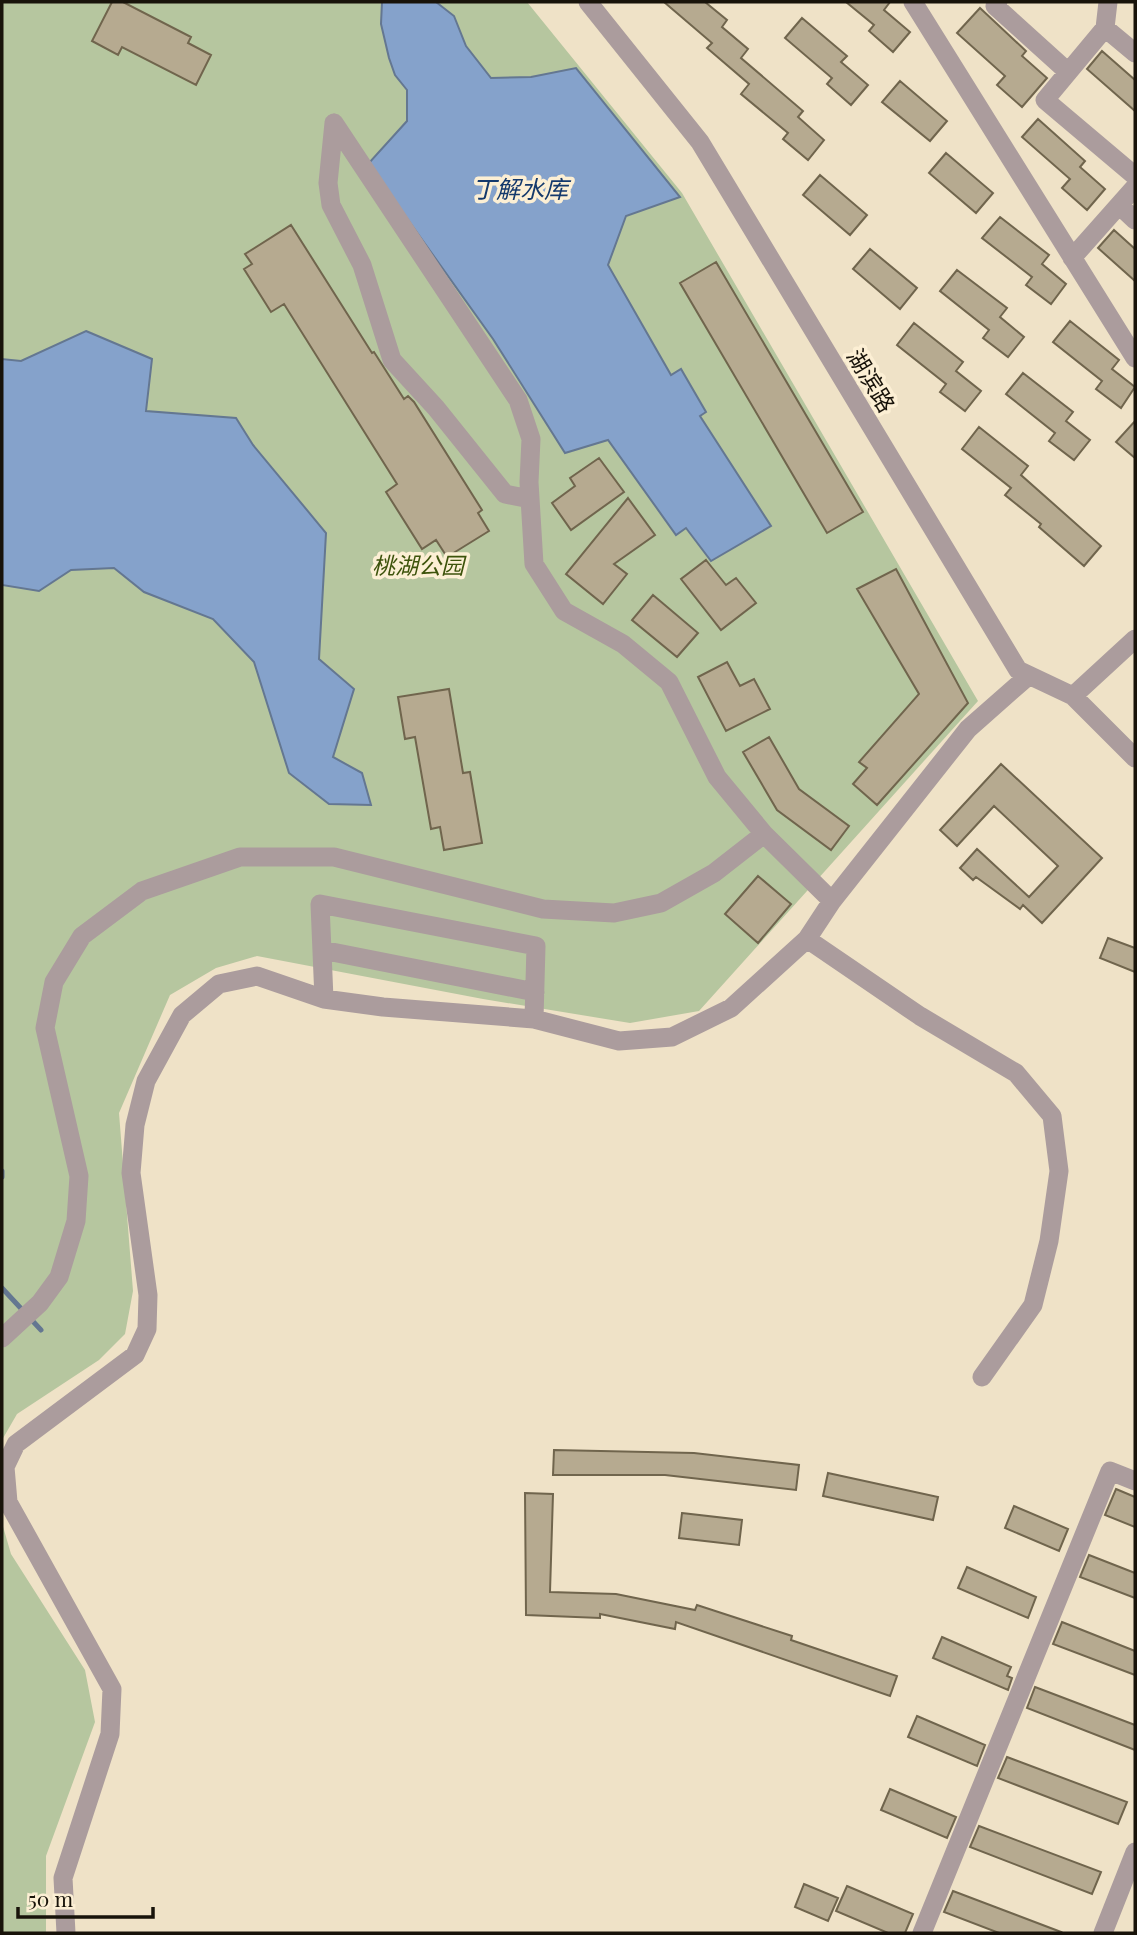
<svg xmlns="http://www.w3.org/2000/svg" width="1137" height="1935" font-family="'Playfair Display','Noto Sans SC',serif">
<rect width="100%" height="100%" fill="#efe2c7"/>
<path fill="#b6c69f" d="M2,2H527L682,193L978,701L699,1011L630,1023L483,999L257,956L216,968L170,995L119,1113L133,1291L125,1334L99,1360L17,1414L2,1440Z
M2,1523L11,1554L85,1670L95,1722L46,1856V1933H2Z"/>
<path fill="#85a2cb" stroke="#647791" stroke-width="2" d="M382,2H436L454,16L466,46L491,78L531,77L576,68L680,197L626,216L608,265L671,375L681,369L706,412L700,416L771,526L711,561L686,528L676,535L608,440L565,453L493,339L368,164L407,121V90L395,75L389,58L381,24Z
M86,331L152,359L146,411L236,418L253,445L326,533L319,659L354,689L333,757L362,773L371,805L329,804L289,773L254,662L213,619L144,592L114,568L71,570L39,591L2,585V359L21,361Z"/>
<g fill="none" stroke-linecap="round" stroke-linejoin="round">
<path stroke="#647791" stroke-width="5" d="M2,1171V1177
M2,1288L41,1330"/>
</g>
<path fill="#b6aa90" stroke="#70654d" stroke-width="2" d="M112,2H123L191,37L188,43L211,55L196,85L122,47L118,55L92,41Z
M664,2H705L727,20L722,27L748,49L741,58L803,111L798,117L824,140L808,160L783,139L788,133L741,94L749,84L707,48L712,43Z
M846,2H890L884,10L910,32L893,52L869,31L874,25Z
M980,8L1026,51L1022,56L1047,78L1022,107L997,85L1005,76L957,33Z
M802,18L847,56L841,62L868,85L851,105L827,84L832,78L785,38Z
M1102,51L1135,80V111L1087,69Z
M900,81L947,121L930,141L882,102Z
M1038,119L1085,161L1080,167L1105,189L1087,210L1062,188L1070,179L1022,137Z
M946,153L993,193L976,213L929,173Z
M820,175L867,215L850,235L803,195Z
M1000,217L1049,255L1042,264L1066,284L1051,304L1026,285L1032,277L982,238Z
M291,225L372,353L374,352L404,399L408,396L414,402L482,510L478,513L489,531L447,557L436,540L422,549L386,492L397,484L284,304L271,312L244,269L252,264L245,254Z
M1114,230L1135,249V281L1098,248Z
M870,249L917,288L900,309L853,269Z
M716,262L863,512L827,533L680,283Z
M957,270L1007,308L1000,317L1024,337L1008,357L983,338L989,330L940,291Z
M1070,321L1119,360L1112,369L1135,387L1121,408L1096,389L1102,381L1053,342Z
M914,323L963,362L956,371L981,391L965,411L940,392L946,384L897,345Z
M1023,373L1073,412L1066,421L1090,440L1074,460L1049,441L1055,433L1006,394Z
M1135,421V458L1116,442Z
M979,427L1028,466L1021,475L1101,546L1084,566L1039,527L1041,524L1005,495L1011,488L962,449Z
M599,458L624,492L571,530L552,503L575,486L570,478Z
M628,498L655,535L614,564L627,574L603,604L566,574Z
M706,560L726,585L736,578L756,603L721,630L681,579Z
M896,569L968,703L877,805L853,784L867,768L859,762L919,694L857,589Z
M653,595L698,633L677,657L632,620Z
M727,662L740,686L754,679L770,709L726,731L698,677Z
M449,689L463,773L470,772L482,843L444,850L440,827L431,829L415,737L405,739L398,697Z
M769,737L799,789L849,826L831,850L777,810L743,752Z
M1001,764L1102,858L1042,923L1023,905L1020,909L976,877L973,880L960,868L977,849L1029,897L1058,866L994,806L957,846L940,830Z
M758,876L791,904L758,943L725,914Z
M1108,938L1135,948V972L1100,958Z
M554,1450L694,1453L799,1465L796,1490L665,1475H553Z
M828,1473L938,1497L933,1520L823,1496Z
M1116,1489L1135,1497V1527L1105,1515Z
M525,1493L553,1494L550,1592L616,1594L695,1610L697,1605L792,1636L791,1640L897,1676L890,1696L676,1622L675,1629L600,1614V1618L526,1615Z
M1014,1506L1068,1529L1059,1551L1005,1528Z
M682,1513L742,1520L739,1545L679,1538Z
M1089,1555L1135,1573V1598L1080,1577Z
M967,1567L1036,1597L1028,1618L958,1588Z
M1062,1622L1135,1651V1675L1053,1644Z
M942,1637L1011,1667L1007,1676L1012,1678L1008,1690L933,1658Z
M1035,1687L1135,1725V1750L1027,1708Z
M917,1716L985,1745L977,1766L908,1737Z
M1007,1757L1127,1802L1118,1824L998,1778Z
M890,1789L956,1817L947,1838L881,1810Z
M979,1826L1101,1872L1092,1894L970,1847Z
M804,1884L838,1898L828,1921L795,1907Z
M847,1886L913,1914L905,1933H888L836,1911Z
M953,1891L1061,1932L1060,1933H999L944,1912Z"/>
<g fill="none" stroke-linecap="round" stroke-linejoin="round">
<path stroke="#ab9c9d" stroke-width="19" d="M588,2L700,142L1018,670L1073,696L1135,758
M913,2L1135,358
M998,2L995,6L1068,72
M1105,28L1108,2
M1135,53L1105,28L1045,100L1135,176
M334,123L518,400L531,439L529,482L534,564L564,611L623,644L669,682L717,777L764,834L832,901
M334,123L328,183L331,205L362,265L392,360L436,408L505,494L530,499
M1119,205L1135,220
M1072,258L1135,187
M1073,696L1135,639
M807,939L920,1016L1016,1073L1052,1116L1059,1171L1049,1241L1033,1305L982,1377
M322,950L535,992
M324,999L320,904L536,946L534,1019
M2,1338L40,1303L59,1277L76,1221L79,1176L45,1028L54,982L82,936L142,891L240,857H334L543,909L614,913L661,903L714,873L764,834
M66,1933L63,1878L110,1734L112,1689L8,1502L5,1467L16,1444L135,1355L147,1329L148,1295L131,1173L135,1125L146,1081L182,1015L219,984L257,976L324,999L383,1007L534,1019L619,1041L672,1037L731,1008L807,939L832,901L968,729L1027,677
M922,1933L1110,1471L1135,1481
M1103,1933L1135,1852"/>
</g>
<g text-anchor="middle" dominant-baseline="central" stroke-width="7" stroke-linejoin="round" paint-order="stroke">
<g font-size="23" fill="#18130a" stroke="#fcefd4">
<text transform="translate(872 380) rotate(59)">湖滨路</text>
</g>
<g font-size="23" font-style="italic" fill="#3d530b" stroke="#fcefd4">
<text x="418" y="564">桃湖公园</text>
</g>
<g font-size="24" font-style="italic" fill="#14396c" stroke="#fcefd4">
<text x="520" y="188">丁解水库</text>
</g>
</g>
<rect width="1137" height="1935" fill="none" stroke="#18130a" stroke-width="7"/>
<path d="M18 1907v10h135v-10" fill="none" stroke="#18130a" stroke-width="3.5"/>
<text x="28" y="1907" font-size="21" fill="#18130a" stroke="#fcefd4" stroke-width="5" paint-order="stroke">50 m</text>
</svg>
